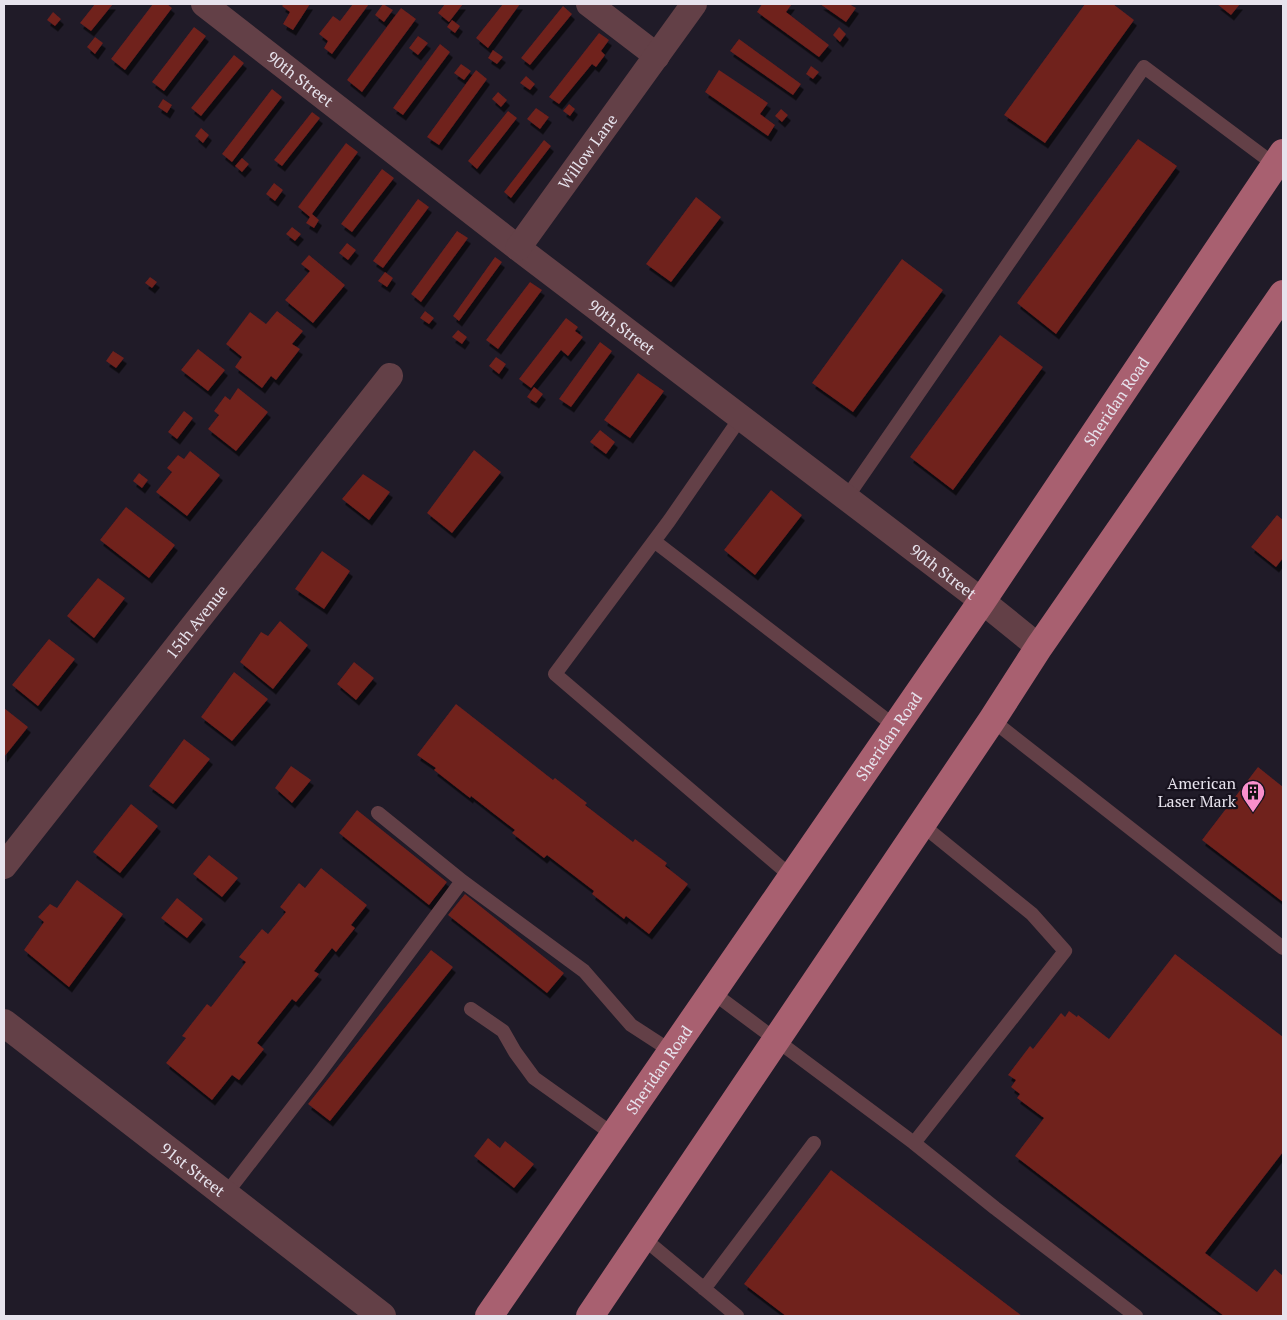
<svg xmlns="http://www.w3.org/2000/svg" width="1287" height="1320" font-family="'PT Serif',serif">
<defs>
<filter id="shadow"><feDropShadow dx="3" dy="5.5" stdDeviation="0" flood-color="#0009"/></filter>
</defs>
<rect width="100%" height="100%" fill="#201b28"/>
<path fill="#6f201f" filter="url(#shadow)" d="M95,4H113L91,31L80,23Z
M153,4H167L172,8L125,70L111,59Z
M284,4H310L293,30L283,24L290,12L282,6Z
M353,4H369L332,54L324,48L328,41L319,34L333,16L340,21Z
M383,4L393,10L384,22L375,15Z
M445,4H463L449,22L438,13Z
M503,4H520L488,48L476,38Z
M762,4H792L786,12L829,45L819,57L757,12Z
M820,4H849L856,8L846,22Z
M1085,4H1113L1134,20L1045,143L1004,115Z
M1217,4H1240L1231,15Z
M563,6L572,14L530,65L521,58Z
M401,8L416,19L362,92L347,80Z
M53,12L61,19L55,26L47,20Z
M452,20L460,26L455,33L447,27Z
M194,27L206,36L164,91L152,82Z
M839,27L846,34L840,42L833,35Z
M599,33L609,40L601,51L605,55L596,67L592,64L559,104L549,97Z
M418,36L428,43L418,55L409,48Z
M95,37L103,43L95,54L87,47Z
M739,39L801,84L793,95L730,51Z
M440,44L450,52L403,115L393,108Z
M493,50L503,57L497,64L488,58Z
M234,55L244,63L201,116L191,108Z
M461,64L471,71L464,80L454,73Z
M811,66L819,72L813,79L806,74Z
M476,70L487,79L439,145L427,137Z
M719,70L768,103L760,114L775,125L768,136L705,92Z
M526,76L535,84L530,90L520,83Z
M272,89L282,97L232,162L222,154Z
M498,92L507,100L501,107L492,99Z
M163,99L172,105L167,113L158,107Z
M569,104L575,109L570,116L563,111Z
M536,108L549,117L540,129L527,119Z
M781,109L788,115L782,122L775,116Z
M508,111L517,118L477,169L468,161Z
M312,112L320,118L282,166L274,160Z
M201,128L209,135L203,143L195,136Z
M1138,139L1177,166L1056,334L1017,303Z
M544,140L551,146L511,198L504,192Z
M346,143L358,152L312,214L319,220L314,228L306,223L310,217L298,207Z
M242,158L249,164L242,172L235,166Z
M382,169L394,178L352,232L341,224Z
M274,183L283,190L275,201L266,194Z
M696,197L721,217L671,282L646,264Z
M418,199L429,207L383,268L373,261Z
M292,227L301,234L295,241L286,234Z
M457,231L468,238L421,302L411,294Z
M347,243L356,250L348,260L339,253Z
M309,255L345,285L313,323L285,300L310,271L301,264Z
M495,257L502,262L459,321L453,316Z
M902,259L943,290L853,412L812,383Z
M385,272L393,278L387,287L378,281Z
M150,277L157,282L152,288L145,283Z
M530,282L542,290L498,349L486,340Z
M277,311L303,331L292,344L300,349L276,380L271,376L262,388L235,367L242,357L226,344L250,312L266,324Z
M425,311L434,318L429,324L420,318Z
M566,318L578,327L575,331L583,337L568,356L561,350L531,388L519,379Z
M458,330L467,337L462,344L452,337Z
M1000,335L1043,367L953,490L910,457Z
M600,342L612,351L571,407L559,399Z
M198,349L225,370L208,391L181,370Z
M113,351L124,358L116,368L106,361Z
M496,357L506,364L499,374L489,366Z
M638,373L664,391L630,438L604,420Z
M534,387L543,394L536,403L527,397Z
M238,388L268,412L236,451L208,429L219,415L214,411L225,396L230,400Z
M184,411L193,418L177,439L168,432Z
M600,430L615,442L606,454L590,442Z
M474,450L501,472L452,533L427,513Z
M190,451L220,475L187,516L156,492L172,472L167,468L178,455L184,459Z
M139,473L148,480L142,488L133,481Z
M363,474L390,492L369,520L342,499Z
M771,490L802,515L755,575L724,550Z
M126,507L175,545L149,578L100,540Z
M1277,515L1283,520V558L1276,567L1251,547Z
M322,551L350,571L324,609L295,589Z
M98,578L125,598L94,638L67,616Z
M280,621L308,645L273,689L240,662L261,632L268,636Z
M49,639L75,659L38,706L12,685Z
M354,662L374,678L356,700L337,684Z
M234,672L268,699L232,741L201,717Z
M456,704L553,780L555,778L587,803L585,805L633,842L635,839L667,863L665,866L688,884L649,934L626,916L624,919L592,894L594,891L547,855L544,858L512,833L515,830L471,796L470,798L434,770L436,768L417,755Z
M4,708L28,727L4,757Z
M184,739L210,759L173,804L149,786Z
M291,766L311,780L292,803L275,788Z
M1258,767L1283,787V902L1202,840Z
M131,804L158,826L120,873L93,852Z
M357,810L447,882L429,905L339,833Z
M209,855L238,878L222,897L193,874Z
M321,868L367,905L351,925L355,928L336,952L332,948L314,971L319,974L296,1002L292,999L257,1043L264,1049L239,1080L232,1075L212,1100L166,1063L186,1038L182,1036L207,1004L211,1007L246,962L239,957L262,929L268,934L286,912L280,907L299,883L305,888Z
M77,880L123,914L69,987L24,950L44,922L38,917L50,904L57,908Z
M465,894L564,973L547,993L448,915Z
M177,898L203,919L187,938L161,918Z
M431,950L453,967L330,1121L308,1104Z
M1175,954L1283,1037V1152L1205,1253L1257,1292L1275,1269L1283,1276V1316H1224L1015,1156L1044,1118L1017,1098L1020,1094L1011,1087L1016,1080L1008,1075L1030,1046L1033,1049L1061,1013L1065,1017L1069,1011L1077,1017L1078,1015L1109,1039Z
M488,1138L500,1148L505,1141L534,1164L514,1188L474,1156Z
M831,1170L1022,1316H786L744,1284Z"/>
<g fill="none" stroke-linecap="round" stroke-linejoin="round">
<path stroke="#634047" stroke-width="14" d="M741,417L669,521L555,674L792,877
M847,497L1144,67L1275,165
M654,541L896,727
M992,720L1283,948
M462,881L584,971L631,1025L671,1051
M712,992L914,1143L1065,951L1032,914L921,824
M471,1009L503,1031L515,1052L534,1078L614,1135
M914,1143L995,1208L1136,1316
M225,1195L317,1076L462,881L378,813
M643,1238L737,1316
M704,1289L814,1143"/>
<g stroke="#634047" stroke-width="26">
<path id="s1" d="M204,4L518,248L982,601L1039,647"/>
<path d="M589,4L657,56"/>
<path id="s2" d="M518,248L694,4"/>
<path id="s3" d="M4,866L390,376"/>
</g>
<path stroke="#634047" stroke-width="28" id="s4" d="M4,1023L382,1316"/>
<g stroke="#a86070" stroke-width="28">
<path id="s5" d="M489,1316L982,601L1283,153"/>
<path d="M590,1316L992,720L1039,647L1283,294"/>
</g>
</g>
<defs>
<g id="building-pin" transform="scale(1.25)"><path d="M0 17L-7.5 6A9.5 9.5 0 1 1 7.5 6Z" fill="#f890cc" stroke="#17121e"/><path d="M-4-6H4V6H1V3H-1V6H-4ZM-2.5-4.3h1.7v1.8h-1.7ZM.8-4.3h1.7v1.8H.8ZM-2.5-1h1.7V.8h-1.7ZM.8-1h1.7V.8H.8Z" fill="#111"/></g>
</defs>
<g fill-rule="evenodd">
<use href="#building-pin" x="1253" y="792"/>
</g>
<g text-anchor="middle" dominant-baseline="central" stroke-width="4.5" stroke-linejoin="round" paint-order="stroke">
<g font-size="16" fill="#e7e3ed" stroke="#17121e">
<text stroke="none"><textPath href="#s1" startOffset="122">90th Street</textPath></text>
<text stroke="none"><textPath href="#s2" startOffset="119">Willow Lane</textPath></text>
<text stroke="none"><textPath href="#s1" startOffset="528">90th Street</textPath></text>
<text stroke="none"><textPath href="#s5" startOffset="1109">Sheridan Road</textPath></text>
<text stroke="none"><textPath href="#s1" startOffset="932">90th Street</textPath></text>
<text stroke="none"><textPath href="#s3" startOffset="311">15th Avenue</textPath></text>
<text stroke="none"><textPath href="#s5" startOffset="704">Sheridan Road</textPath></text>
<text stroke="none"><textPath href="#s5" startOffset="299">Sheridan Road</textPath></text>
<text stroke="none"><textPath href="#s4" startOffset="239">91st Street</textPath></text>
</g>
<g font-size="16" fill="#e7e3ed" stroke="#17121e" text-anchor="end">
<text x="1236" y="783">American<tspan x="1236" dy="18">Laser Mark</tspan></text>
</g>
</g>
<rect width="1287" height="1320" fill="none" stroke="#e7e3ed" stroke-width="10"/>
</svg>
